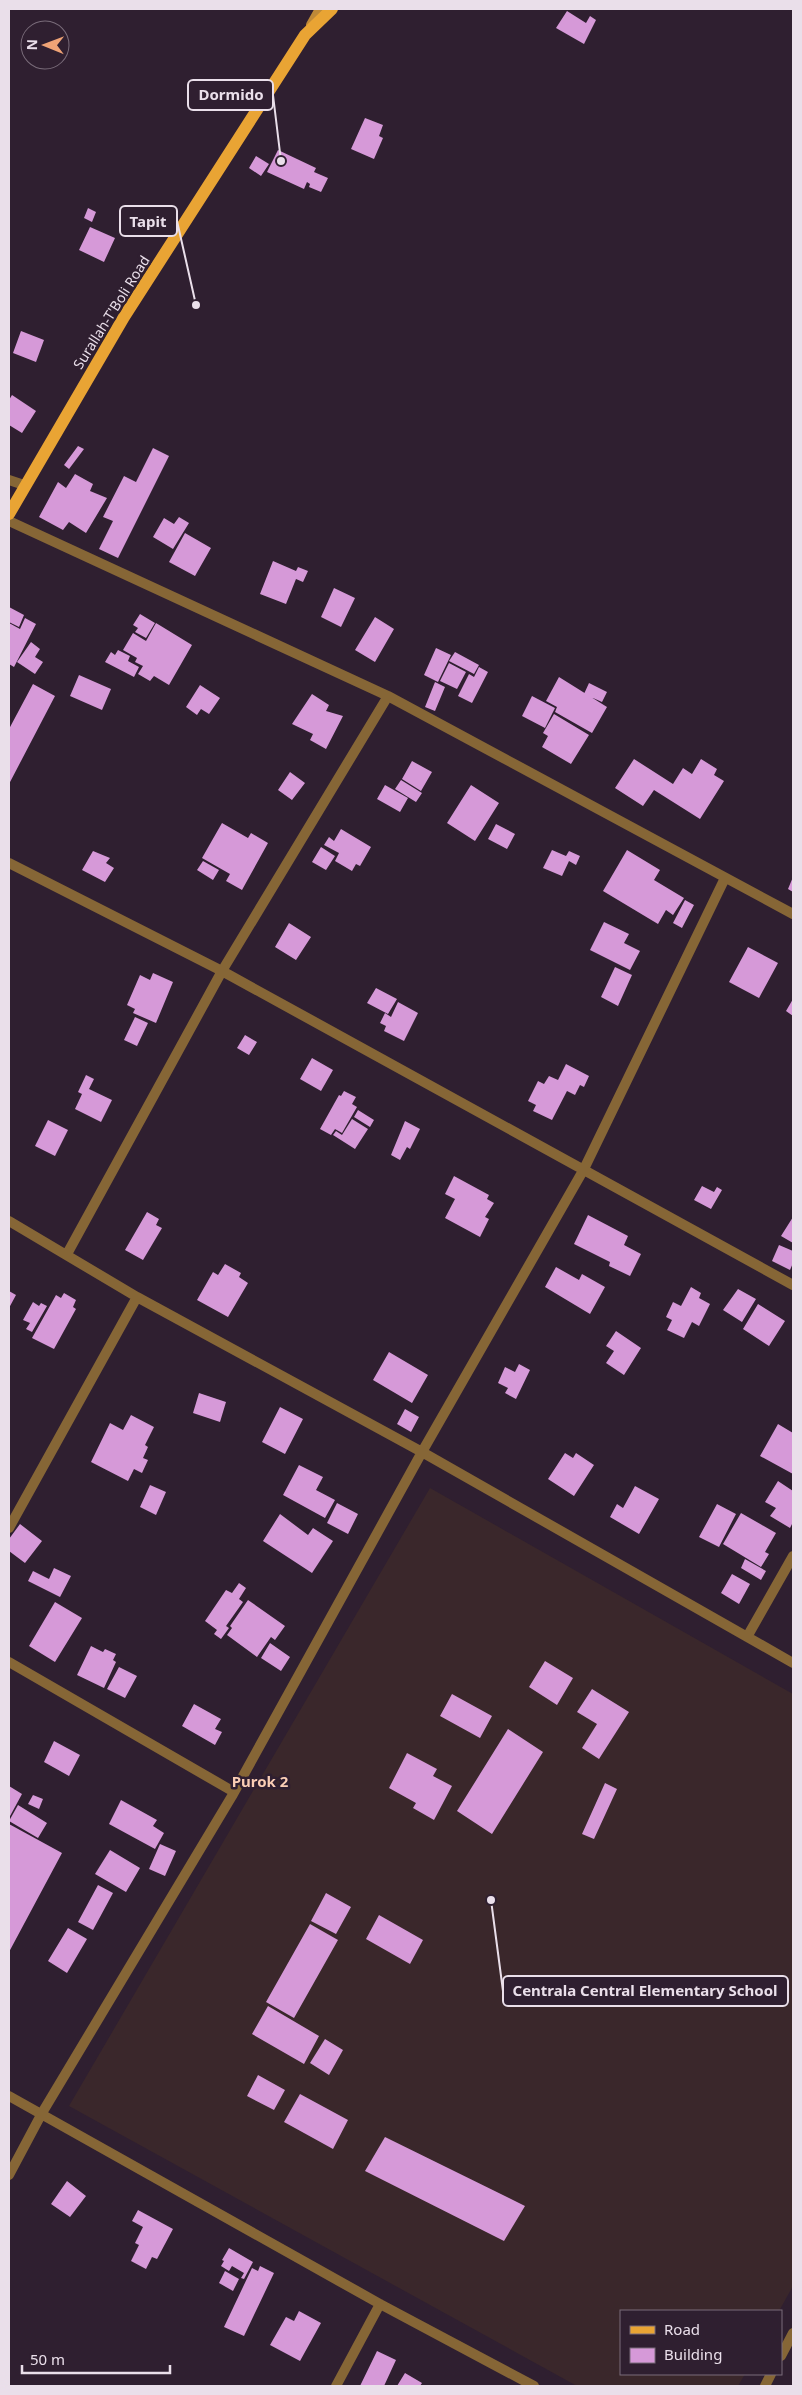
<svg xmlns="http://www.w3.org/2000/svg" width="802" height="2395" font-family="'Noto Sans',sans-serif">
<rect width="100%" height="100%" fill="#2f1f30"/>
<path fill="#3a272b" d="M430,1488L793,1694V2286L779,2311H621V2374H745L738,2386H577L69,2106Z"/>
<path fill="#d699d8" d="M567,11L586,23L590,16L596,20L584,44L556,28Z
M365,118L383,125L379,136L383,138L374,159L351,149Z
M278,150L316,168L314,172L328,178L321,192L309,187L310,184L307,182L304,189L267,172Z
M256,156L269,164L261,176L249,168Z
M88,208L96,212L92,222L84,218Z
M90,227L115,238L104,262L79,250Z
M21,331L44,340L36,362L13,353Z
M12,395L36,411L22,433L9,425V400Z
M78,446L84,449L69,469L64,465Z
M153,448L169,456L118,558L99,549L113,521L103,517L124,476L136,482Z
M75,474L93,484L90,491L107,498L86,533L69,522L63,530L39,517L58,482L66,488Z
M179,517L189,523L173,549L153,537L164,518L174,524Z
M185,533L211,548L195,576L169,562Z
M273,561L296,571L298,567L308,571L303,582L296,579L286,604L260,594Z
M334,588L355,598L341,627L321,617Z
M9,607L24,615L19,627L9,622Z
M140,614L155,623L146,638L135,632L138,628L133,625Z
M375,617L394,629L375,662L355,650Z
M25,618L36,624L14,667L9,664V623L20,629Z
M156,623L192,645L169,685L154,676L150,681L138,674L143,666L135,662L137,658L123,650L133,633L146,641Z
M31,642L40,649L35,657L43,662L35,674L17,662Z
M436,648L451,655L438,682L424,675Z
M118,650L130,656L128,661L139,667L134,677L105,662L111,652L115,655Z
M455,652L479,665L474,674L449,661Z
M449,663L466,672L457,689L440,681Z
M479,667L488,672L472,703L458,696L469,674L474,677Z
M79,675L111,689L102,710L70,696Z
M559,677L607,707L592,733L555,712L557,707L546,701Z
M435,682L445,687L435,711L425,707Z
M589,683L607,692L602,702L584,694Z
M33,684L55,696L9,784V729Z
M200,685L220,698L209,714L201,709L197,715L186,707Z
M312,694L329,705L326,711L343,716L326,749L310,740L313,734L292,724Z
M532,696L555,708L545,728L522,716Z
M554,714L589,735L571,764L542,747L548,736L543,733Z
M634,759L673,784L683,768L692,774L701,759L717,769L714,775L724,781L700,819L654,790L643,806L615,788Z
M412,761L432,772L421,791L402,779Z
M290,772L305,783L292,800L278,790Z
M401,780L422,793L416,802L395,789Z
M385,785L408,798L400,812L377,799Z
M471,785L499,803L475,841L447,823Z
M222,823L248,838L251,833L268,843L242,890L226,881L230,874L202,858Z
M496,824L515,834L507,849L488,839Z
M341,829L371,847L360,866L356,864L352,871L335,861L339,853L324,845L329,837L334,841Z
M321,847L335,856L326,870L312,862Z
M552,850L566,856L569,851L580,856L576,865L569,861L562,876L543,868Z
M627,850L660,870L654,880L684,898L673,915L666,910L658,924L603,891Z
M93,851L110,858L106,863L114,868L105,882L82,870Z
M203,861L219,870L213,880L197,870Z
M793,877V892L788,889Z
M685,900L694,905L682,928L673,923Z
M604,922L629,934L624,943L640,951L630,970L590,950Z
M289,923L311,937L296,960L275,947Z
M748,947L778,963L759,998L729,982Z
M615,967L632,975L618,1006L601,997Z
M153,973L173,982L156,1023L133,1013L135,1009L127,1005L140,975L150,980Z
M376,988L397,999L388,1014L367,1003Z
M793,999V1016L786,1011Z
M398,1002L418,1013L404,1041L384,1031L386,1026L380,1023L385,1013L391,1017Z
M135,1017L148,1023L137,1046L124,1040Z
M245,1035L257,1042L249,1055L237,1048Z
M312,1058L333,1070L321,1091L300,1079Z
M566,1064L589,1076L584,1087L580,1085L575,1095L567,1091L552,1120L533,1111L536,1105L528,1101L538,1081L544,1084L549,1076L558,1080Z
M86,1075L94,1079L89,1089L112,1100L101,1122L75,1109L82,1094L78,1092Z
M344,1091L356,1097L352,1104L357,1107L342,1133L335,1129L331,1135L320,1129L339,1095L341,1096Z
M358,1110L374,1120L370,1127L354,1117Z
M352,1119L368,1129L355,1149L333,1135L336,1131L342,1135Z
M48,1120L68,1130L55,1156L35,1146Z
M405,1121L420,1129L410,1149L407,1147L400,1160L391,1155Z
M454,1176L489,1195L487,1199L494,1203L485,1217L489,1219L480,1237L445,1218L455,1199L445,1194Z
M702,1186L714,1192L717,1187L722,1190L711,1209L694,1200Z
M147,1212L159,1219L156,1225L162,1228L143,1260L125,1250Z
M588,1215L628,1236L624,1245L641,1254L630,1276L609,1266L610,1262L574,1244Z
M793,1217V1243L781,1236Z
M779,1245L793,1251V1263L790,1270L772,1261Z
M225,1264L241,1273L239,1277L248,1283L228,1317L197,1300L213,1272L218,1275Z
M556,1267L579,1280L582,1274L605,1287L590,1314L545,1287Z
M691,1287L701,1293L699,1298L710,1304L699,1326L692,1322L684,1338L667,1330L672,1320L666,1317L673,1302L681,1306Z
M738,1289L756,1299L742,1322L723,1310Z
M9,1291L16,1295L9,1308Z
M64,1293L76,1300L73,1307L76,1309L54,1349L32,1338L56,1295L61,1298Z
M33,1302L39,1306L41,1303L47,1306L32,1332L26,1329L30,1323L23,1320Z
M758,1304L785,1321L769,1346L743,1329Z
M616,1331L641,1348L624,1375L606,1363L614,1351L606,1346Z
M389,1352L428,1375L412,1403L373,1380Z
M519,1364L530,1370L516,1399L505,1393L508,1388L498,1383L505,1367L515,1372Z
M199,1393L226,1402L220,1422L193,1413Z
M280,1407L303,1419L285,1454L262,1442Z
M405,1409L419,1417L411,1432L397,1424Z
M131,1415L154,1427L145,1445L148,1447L143,1458L148,1460L142,1473L134,1469L128,1481L91,1462L110,1423L123,1430Z
M778,1424L793,1433V1474L760,1456Z
M565,1453L573,1458L576,1453L594,1465L574,1496L548,1479Z
M299,1465L323,1477L316,1490L335,1500L325,1518L283,1495Z
M778,1481L793,1491V1522L790,1528L770,1516L776,1508L765,1502Z
M150,1485L166,1492L156,1515L140,1507Z
M635,1486L659,1499L639,1534L610,1517L617,1504L623,1508Z
M337,1503L358,1514L348,1534L327,1523Z
M717,1504L736,1514L719,1547L699,1537Z
M741,1513L776,1533L765,1552L769,1554L761,1567L723,1544Z
M280,1514L308,1535L313,1528L333,1541L312,1573L263,1541Z
M20,1524L42,1541L25,1563L9,1551V1539Z
M745,1559L766,1571L761,1580L741,1568Z
M54,1568L71,1576L60,1597L28,1581L33,1571L49,1579Z
M732,1574L750,1584L739,1604L721,1593Z
M239,1583L246,1588L239,1599L243,1602L226,1626L229,1628L221,1639L214,1634L217,1630L205,1621L226,1590L232,1593Z
M248,1600L285,1626L275,1640L271,1637L257,1657L227,1635L232,1628L230,1626Z
M55,1602L82,1618L55,1662L29,1646Z
M270,1643L290,1657L281,1671L261,1658Z
M91,1646L103,1652L105,1649L116,1654L113,1660L116,1662L104,1688L77,1675Z
M545,1661L573,1678L557,1705L529,1687Z
M119,1667L137,1676L125,1698L107,1689Z
M592,1689L629,1712L599,1759L582,1748L597,1724L577,1712Z
M452,1694L492,1716L480,1738L440,1716Z
M194,1704L221,1719L215,1729L222,1732L215,1745L182,1726Z
M508,1729L543,1752L492,1834L457,1811Z
M54,1741L80,1755L69,1776L44,1762Z
M407,1753L437,1769L433,1776L452,1786L434,1820L413,1808L416,1803L389,1788Z
M605,1783L617,1789L594,1839L582,1834Z
M9,1786L22,1794L9,1818Z
M33,1795L43,1799L39,1809L28,1804Z
M121,1800L157,1820L153,1826L164,1833L155,1849L109,1824Z
M18,1805L47,1823L38,1838L9,1821Z
M9,1824L62,1853L9,1952Z
M160,1844L176,1851L165,1876L149,1869Z
M110,1850L140,1868L126,1892L95,1874Z
M98,1885L113,1893L93,1930L78,1922Z
M326,1893L351,1907L336,1934L311,1921Z
M379,1915L423,1940L410,1964L366,1939Z
M310,1924L338,1940L294,2018L266,2002Z
M68,1928L87,1939L67,1973L48,1961Z
M268,2006L319,2036L304,2064L252,2034Z
M325,2039L343,2050L329,2075L310,2063Z
M258,2075L285,2090L274,2110L247,2096Z
M300,2094L348,2120L333,2149L284,2122Z
M385,2137L525,2206L504,2241L365,2171Z
M67,2181L86,2196L70,2217L51,2204Z
M138,2210L173,2229L157,2259L152,2257L146,2269L131,2261L139,2245L135,2243L143,2227L132,2221Z
M229,2248L253,2262L244,2279L241,2278L244,2273L232,2266L229,2271L221,2266L224,2261L222,2260Z
M260,2266L274,2273L244,2336L224,2327L252,2268L258,2271Z
M225,2271L239,2279L233,2291L219,2283Z
M299,2311L321,2323L300,2361L270,2345L286,2317L294,2321Z
M377,2351L396,2360L384,2386H360Z
M405,2373L422,2383L420,2386H397Z"/>
<g fill="none" stroke-linecap="round" stroke-linejoin="round">
<path stroke="#866636" stroke-width="10" d="M9,480L24,485
M9,521L388,696L793,914
M9,863L222,971L793,1285
M9,1221L137,1297L422,1452L793,1663
M67,1254L222,971L388,696
M9,1528L137,1297
M747,1637L793,1556
M9,1662L234,1792
M9,2096L380,2304L534,2386
M9,2175L42,2113L232,1796L422,1452L584,1169L725,878
M781,2356L793,2333
M336,2386L380,2304
M765,2386L771,2374"/>
<path stroke="#be8938" stroke-width="10" d="M311,25L320,9"/>
<path stroke="#e9a434" stroke-width="12" d="M9,514L124,317L305,35L332,9"/>
</g>
<g text-anchor="middle" dominant-baseline="central" stroke-width="5" stroke-linejoin="round" paint-order="stroke">
<g font-size="14" fill="#eadfea" stroke="#2f1f30">
<text transform="translate(111 312) rotate(-58)">Surallah-T'Boli Road</text>
</g>
<g font-size="15" font-weight="bold" fill="#faceb5" stroke="#2f1f30">
<text x="260" y="1781">Purok 2</text>
</g>
</g>
<path fill="none" stroke="#eadfea" stroke-width="2" d="M281 161L273 95M196 305L177 221M491 1900L503 1991"/>
<g fill="#eadfea" stroke="#2f1f30" stroke-width="2">
<circle cx="281" cy="161" r="5"/>
<circle cx="196" cy="305" r="5"/>
<circle cx="491" cy="1900" r="5"/>
</g>
<g fill="#2f1f30" stroke="#eadfea" stroke-width="2">
<rect x="188" y="80" width="85" height="30" rx="5"/>
<rect x="120" y="206" width="57" height="30" rx="5"/>
<rect x="503" y="1976" width="285" height="30" rx="5"/>
</g>
<g font-size="15" text-anchor="middle" font-weight="bold" fill="#eadfea">
<text x="231" y="100">Dormido</text>
<text x="148" y="227">Tapit</text>
<text x="645" y="1996">Centrala Central Elementary School</text>
</g>
<rect width="802" height="2395" fill="none" stroke="#eadfea" stroke-width="20"/>
<rect x="620" y="2310" width="162" height="65" fill="#2f1f30" stroke="#7a6c7a"/>
<rect x="630" y="2326" width="25" height="8" fill="#e9a434" stroke="#7a6c7a"/>
<text x="664" y="2335" font-size="15" fill="#eadfea">Road</text>
<rect x="630" y="2348" width="25" height="15" fill="#d699d8" stroke="#7a6c7a"/>
<text x="664" y="2360" font-size="15" fill="#eadfea">Building</text>
<g transform="translate(45 45) rotate(271)"><circle r="24" fill="#2f1f30" stroke="#7a6c7a"/>
<path d="M0-4L9 19L0 12L-9 19Z" fill="#efa376"/>
<text y="-8" font-size="14" font-weight="bold" text-anchor="middle" fill="#eadfea">N</text>
</g>
<path d="M22 2365v8h148v-8" fill="none" stroke="#eadfea" stroke-width="2.5"/>
<text x="30" y="2365" font-size="15" fill="#eadfea" stroke="#2f1f30" stroke-width="4" paint-order="stroke">50 m</text>
</svg>
